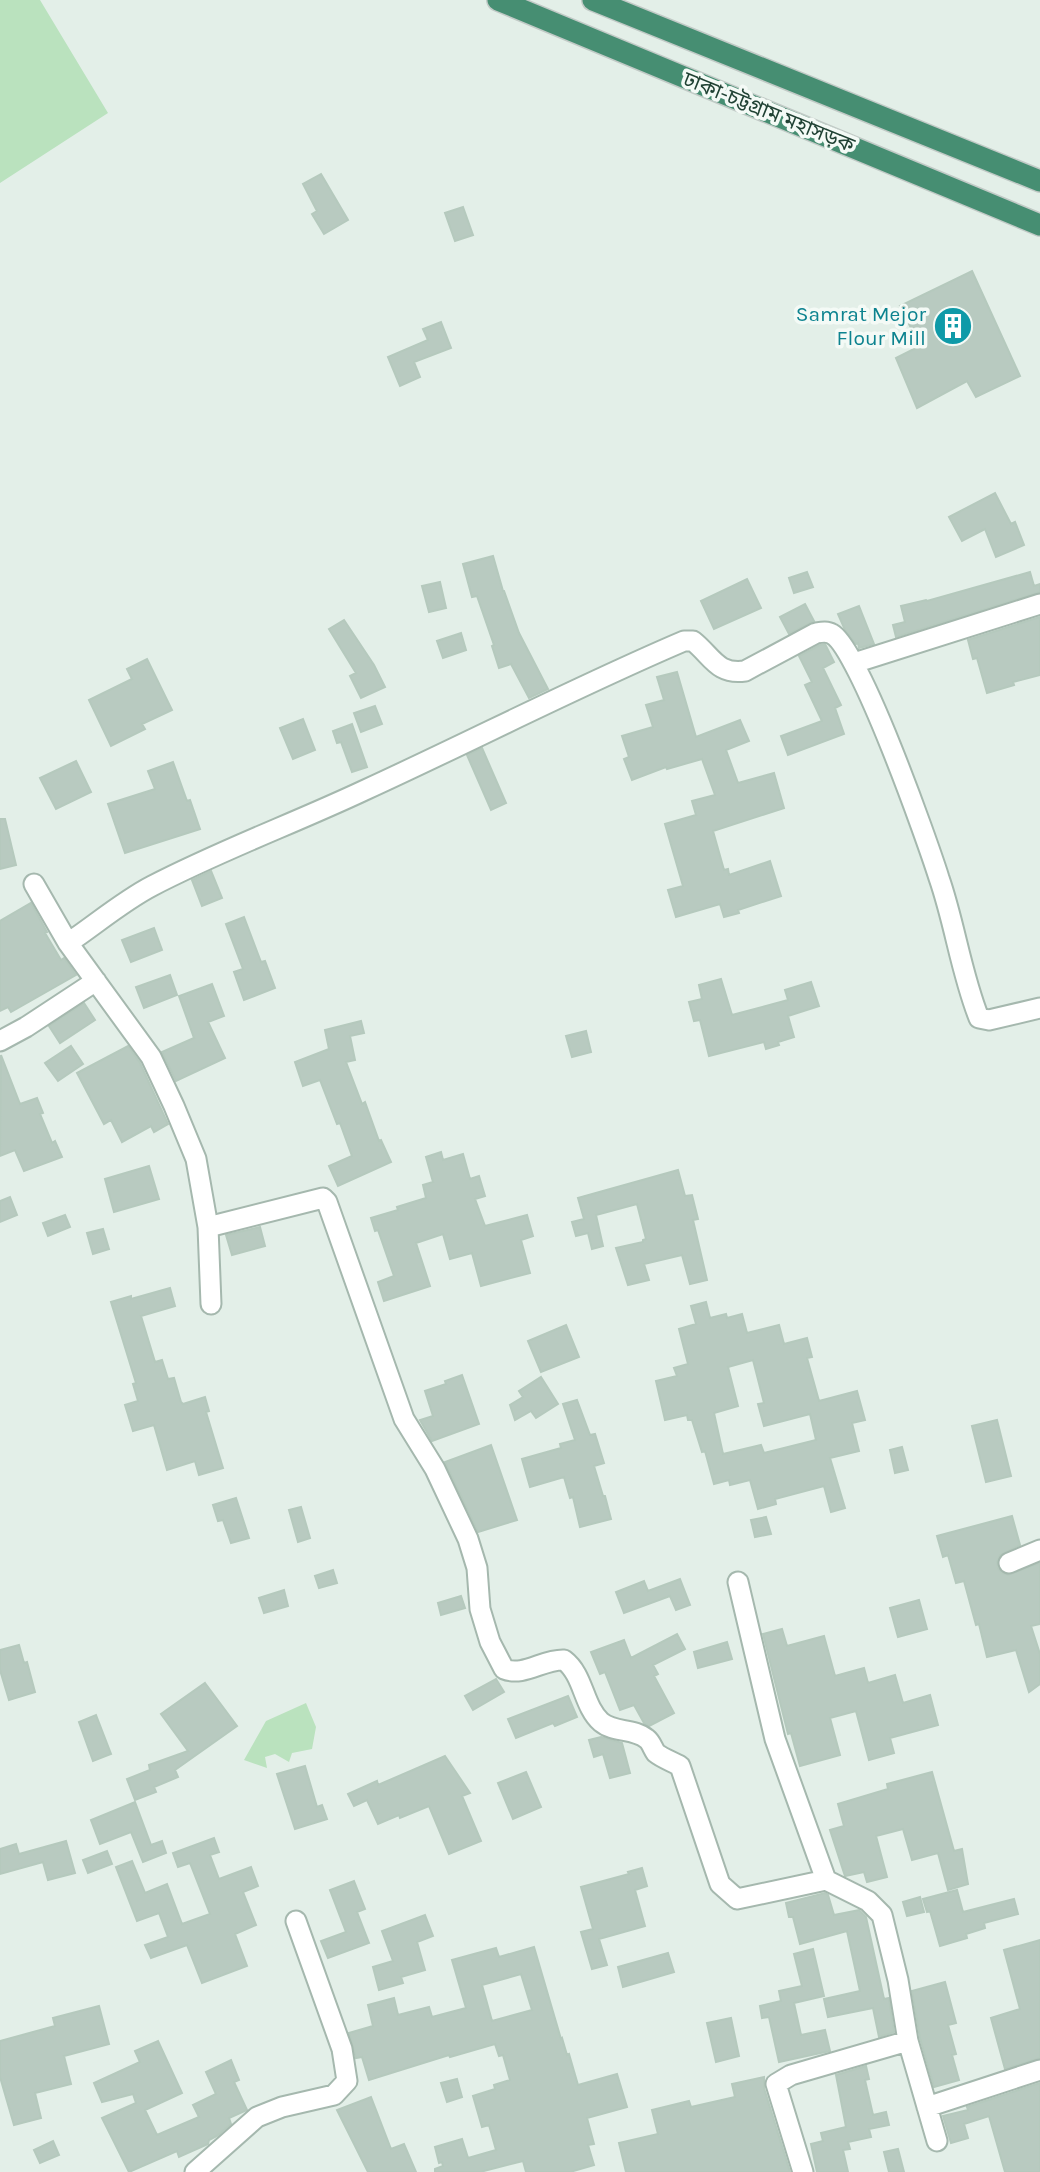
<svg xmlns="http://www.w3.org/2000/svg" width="1040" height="2172" font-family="Karla,'Noto Sans Bengali',sans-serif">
<rect width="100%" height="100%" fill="#e3efe8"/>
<path fill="#bae2be" d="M0,0H40L108,113L0,183Z
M306,1703L316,1727L312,1749L292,1753L289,1762L275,1754L265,1757L267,1768L244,1760L266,1721Z"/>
<path fill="#b8cac0" stroke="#b5c9bd" stroke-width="2" fill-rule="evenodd" d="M321,174L348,220L324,234L312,214L317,211L303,184Z
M463,207L473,235L455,241L445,213Z
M972,271L1020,376L976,397L967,381L917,408L896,358L920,346L900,306Z
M441,322L451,348L414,362L420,377L400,386L388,357L428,340L423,329Z
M995,493L1011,524L1015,522L1024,545L996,557L985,529L962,541L949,517Z
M493,556L503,591H504L519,633L548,689L529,698L511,664L499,668L492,646L494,645L477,596L472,597L463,564Z
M807,572L813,587L794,593L789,578Z
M1030,572L1034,586L1040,584V592L896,637L893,625L905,622L901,606L926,600L927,601Z
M747,579L761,608L714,629L701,601Z
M440,582L446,608L429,612L422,586Z
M805,604L814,621L789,634L780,617Z
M859,606L874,644L859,648L858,643L856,644L845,630L838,614Z
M1040,617V675L1013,682L1014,685L987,693L977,658L973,659L968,640Z
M344,620L374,665L385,687L361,698L350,676L356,673L329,629Z
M461,633L466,650L443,658L437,641Z
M825,644L834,662L823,668L841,705L835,708L844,734L788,755L781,736L822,721L805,685L812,682L799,656L820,645Z
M147,659L172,710L142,724L145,729L111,746L89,700L132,679L127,669Z
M677,672L696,737L740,720L749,741L726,750L738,783L774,773L784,808L713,831L724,870L728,869L729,875L770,861L781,896L738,910L739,913L724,917L720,904L676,917L668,890L683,886L665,824L696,815L692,801L715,795L702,759L667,769L666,767L632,780L624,759L629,757L622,736L653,727L646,705L664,700L657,677Z
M375,706L382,724L361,732L354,713Z
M303,719L315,750L293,759L280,728Z
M352,724L367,767L352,772L341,742L337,743L333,731Z
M482,748L506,803L491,810L467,755Z
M76,761L91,792L56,809L40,778Z
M173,762L187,801L190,800L200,829L125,853L108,804L155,789L148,771Z
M0,819H5L16,865L0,869Z
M211,871L222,898L202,906L192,880Z
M31,903L47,932L45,933L61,960L64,958L76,975L11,1012L8,1007L0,1011V921Z
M244,917L261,962L265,961L275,988L244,1000L234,972L243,969L226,924Z
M154,928L162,950L131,962L122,940Z
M170,975L177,995L144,1008L136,987Z
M721,979L732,1015L788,1000L785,990L811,982L819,1006L788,1016L794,1037L778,1042L779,1045L766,1049L764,1042L709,1056L700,1020L694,1021L689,1002L702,999L699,985Z
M212,984L224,1016L208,1022L225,1058L176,1081L162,1052L194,1038L179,996Z
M84,1003L95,1020L60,1043L49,1026Z
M361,1021L364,1033L350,1036L355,1060L346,1062L362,1104L365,1102L379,1141L381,1140L391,1162L338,1186L329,1166L352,1156L340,1123L337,1124L320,1080L303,1086L295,1062L329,1049L325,1030Z
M586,1031L591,1052L572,1057L566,1036Z
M71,1046L83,1064L58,1081L45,1063Z
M128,1046L140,1063L168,1124L154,1132L151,1126L122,1142L111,1120L104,1124L77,1073Z
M1,1055L20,1104L37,1098L43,1113L40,1114L52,1143L55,1141L62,1157L24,1171L15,1150L0,1156Z
M441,1152L443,1160L463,1154L470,1179L479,1176L485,1196L475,1199L485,1226L527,1215L533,1236L521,1240L530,1273L481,1286L472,1253L450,1259L443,1234L416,1243L430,1286L384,1301L378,1282L394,1276L378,1230L375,1231L371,1218L398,1210L397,1207L426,1198L423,1185L433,1182L426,1157Z
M149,1166L159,1199L114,1212L105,1179Z
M678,1170L685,1196L692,1195L698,1219L693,1220L707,1280L690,1284L682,1255L644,1264L649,1280L628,1285L616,1248L643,1242V1240L646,1239L637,1204L596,1215L603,1246L592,1249L588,1233L576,1236L572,1222L584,1219L578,1198Z
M10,1197L17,1215L0,1222V1201Z
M65,1215L70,1227L48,1236L43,1223Z
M260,1227L265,1246L232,1255L226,1235Z
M103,1229L109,1249L93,1254L87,1233Z
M170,1288L175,1306L141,1316L155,1362L162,1360L168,1379L174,1378L181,1402L183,1404L205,1397L209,1411L206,1412L223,1468L199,1475L195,1461L167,1470L154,1425L133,1431L125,1405L138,1401L133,1384L136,1383L111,1302L131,1296V1299Z
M706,1302L710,1318L726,1314L727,1318L742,1314L747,1333L779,1325L784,1344L807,1338L812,1357L807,1358L819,1401L857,1391L865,1420L852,1423L859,1451L830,1458L845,1508L831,1512L824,1486L775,1499L776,1504L758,1509L750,1480L730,1485L729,1480L714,1484L705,1451L702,1452L692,1420H688L687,1415L665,1420L656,1381L677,1376L674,1368L688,1364L679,1329L696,1324L691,1306ZM753,1360L764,1403L758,1404L764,1426L810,1414L816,1440L764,1453L761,1445L723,1454L714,1413L738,1406L728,1367Z
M566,1325L579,1357L541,1372L528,1341Z
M462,1375L479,1424L432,1441L420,1420L433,1416L425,1391L446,1384L445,1381Z
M541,1377L558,1404L536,1418L531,1411L515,1420L510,1405L523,1397L519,1391Z
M577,1400L590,1435L595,1434L604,1463L594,1466L603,1496H605L611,1519L580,1527L573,1497L570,1498L564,1477L530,1487L522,1459L561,1448L560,1444L575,1440L563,1404Z
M997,1420L1011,1476L986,1482L972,1426Z
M491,1445L517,1520L478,1532L445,1462Z
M902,1447L908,1470L895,1473L890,1450Z
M236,1498L249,1538L231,1543L223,1520L218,1521L213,1505Z
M301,1507L310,1538L298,1542L289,1510Z
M1012,1516L1020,1545L1000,1555L997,1562L998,1568L1002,1573L1008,1575L1040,1563V1624L1031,1626L1040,1654V1684L1029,1692L1016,1650L987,1657L979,1624L976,1625L964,1581L956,1583L948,1555L943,1557L937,1536Z
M766,1517L771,1534L755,1537L751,1520Z
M333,1570L337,1583L319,1588L315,1576Z
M680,1579L690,1605L676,1610L670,1596L624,1613L616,1592L644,1581L648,1591Z
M284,1590L288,1606L264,1613L259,1598Z
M461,1596L465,1608L441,1615L438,1603Z
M919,1600L927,1629L898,1637L890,1608Z
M782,1629L787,1646L824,1636L835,1676L864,1668L868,1683L895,1675L903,1703L930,1695L938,1725L890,1738L894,1753L869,1760L856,1711L830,1718L840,1755L800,1766L791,1733L788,1734L763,1634Z
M677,1634L685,1649L653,1665L658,1674L654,1676L674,1713L649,1726L644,1723L634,1705L620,1710L605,1672L600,1674L591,1652L624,1640L631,1658Z
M727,1642L732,1659L698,1668L694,1652Z
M19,1645L24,1663L27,1662L35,1692L9,1700L0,1670V1650Z
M496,1679L504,1692L473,1710L465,1696Z
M205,1683L237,1726L175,1770L178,1777L154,1787L156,1792L135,1800L127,1779L150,1770L149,1765L188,1751L161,1714Z
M568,1696L577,1717L555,1726L553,1723L516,1738L508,1719Z
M96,1715L111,1754L93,1761L79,1722Z
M601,1737L622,1743L630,1773L610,1778L603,1754L594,1757L589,1740Z
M445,1756L470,1793L462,1796L481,1841L449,1854L429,1806L400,1818L399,1815L378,1824L367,1800L354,1806L348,1794L377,1781L378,1785Z
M305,1766L317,1807L322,1805L327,1819L295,1829L277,1774Z
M526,1772L541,1807L513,1819L498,1783Z
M932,1772L954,1851L962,1849L968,1884L948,1890L938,1853L912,1860L903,1829L876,1836L887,1877L867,1882L864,1872L845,1876L830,1830L844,1826L838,1804L888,1789L887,1784Z
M135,1802L151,1845L162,1841L166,1853L143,1862L131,1832L100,1844L91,1820Z
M214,1838L219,1852L210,1855L219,1879L251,1867L258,1886L243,1892L256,1925L235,1934L247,1966L202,1983L187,1945L151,1958L145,1945L168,1937L159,1913L137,1921L116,1867L132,1861L145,1893L167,1884L182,1924L210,1914L190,1863L178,1867L173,1853Z
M66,1841L75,1873L48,1880L43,1862L0,1874V1849L16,1844L19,1854Z
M107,1851L112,1864L88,1873L83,1860Z
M642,1868L647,1886L635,1890L645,1926L599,1939L607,1965L592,1969L581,1932L593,1929L581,1887L629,1874L628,1872Z
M354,1881L365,1909L357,1912L369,1943L328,1958L321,1941L346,1932L330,1890Z
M957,1890L963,1912L1014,1899L1018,1914L984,1923L985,1928L966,1934L967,1938L940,1946L930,1911L927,1912L923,1899Z
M825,1893L828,1895L834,1915L859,1910L866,1917L884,1999L889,1998L894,2032L879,2037L873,2008L828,2017L824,1999L860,1991L847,1931L800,1944L793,1917H789L786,1903Z
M920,1897L924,1912L907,1916L903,1902Z
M425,1915L433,1936L417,1942L425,1970L401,1977L403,1983L379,1990L373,1967L393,1961L382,1931Z
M1040,1940V2058L1005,2069L991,2018L1020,2009L1004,1950Z
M534,1947L561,2039L562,2038L567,2055L569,2054L578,2085L617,2074L627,2107L587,2118L594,2144L588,2145L594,2165L570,2172H526L523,2161L480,2172H435V2169L443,2166L442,2162L439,2163L435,2147L462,2139L468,2158L496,2150L489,2125L482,2127L473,2096L495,2089L494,2085L510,2080L503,2055L499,2056L495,2044L450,2057L449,2055L369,2080L362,2057L356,2058L349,2033L373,2026L368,2005L394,1998L398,2015L429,2007L432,2017L466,2008L452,1960L496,1948L499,1957ZM521,1974L532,2010L492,2021L482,1985Z
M813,1949L824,1996L794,2003L801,2035L825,2030L830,2051L779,2062L769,2017L762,2018L760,2006L781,2001L779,1991L802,1986L794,1954Z
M668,1953L674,1972L623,1987L618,1967Z
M945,1982L956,2023L948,2025L956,2054L952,2055L959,2080L934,2087L920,2038L912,1991Z
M99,2006L109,2044L64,2056L71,2084L35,2093L41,2118L14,2125L0,2077V2041L55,2026L53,2018Z
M731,2018L739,2056L716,2062L707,2023Z
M158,2041L182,2093L145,2110L157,2135L199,2117L193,2105L216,2094L206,2072L231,2060L239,2080L234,2082L247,2110L229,2118L231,2124L217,2136L209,2140L208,2144L179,2157L177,2151L129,2172L102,2118L136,2103L133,2094L102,2102L94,2083L140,2062L135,2051Z
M866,2066L869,2079L865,2080L873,2115L886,2112L889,2125L869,2129L871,2137L848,2142L850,2149L843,2150L848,2172H817L811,2144L823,2141L821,2133L846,2127L836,2075Z
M764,2077V2088L790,2172H626L619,2143L658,2134L652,2110L689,2101L691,2107L735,2097L732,2084Z
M457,2079L462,2097L447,2102L441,2083Z
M1040,2083V2172H1005L989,2116L964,2124L968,2138L951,2143L943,2116L968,2110L967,2107Z
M371,2097L391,2149L404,2144L416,2172H368L337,2110Z
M53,2141L59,2155L40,2163L34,2150Z
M898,2149L904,2172H889L884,2152Z"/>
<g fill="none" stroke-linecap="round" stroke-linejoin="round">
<g stroke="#a5b8ae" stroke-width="23">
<path id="minor" d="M854,663L1040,604
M34,884L68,943L151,1057L174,1106L196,1159L208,1227L211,1304
M68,943C95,925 123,901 152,886C221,850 295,823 365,790C472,741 576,687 684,641H693C712,656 717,675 745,671L816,633C822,632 827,631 832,634C859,648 927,840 939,878C955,924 961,973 979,1018L989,1020L1040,1008
M0,1041L26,1027L96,981
M208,1227L323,1198L327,1202L404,1419L435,1469L468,1539L477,1568L480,1609L490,1642L504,1669C524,1677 543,1659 564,1660C584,1675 583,1706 601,1722C614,1733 634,1728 647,1739C651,1742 653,1749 656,1753C662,1758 673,1762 680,1766L720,1884L737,1899L826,1880
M1009,1563L1040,1550
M738,1582L775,1739L826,1880L868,1901L882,1915L898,1980L908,2041L937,2141
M927,2107L1040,2070
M195,2172L257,2117L282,2107L334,2095L347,2081L342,2049L296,1921
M803,2172L776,2084L791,2075L908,2041"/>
</g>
<g stroke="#c1cac6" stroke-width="24">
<path id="trunk" d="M498,0L1040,225
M593,0L1040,181"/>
</g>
<use href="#minor" stroke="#fff" stroke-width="19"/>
<use href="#trunk" stroke="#468e72" stroke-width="21"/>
</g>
<defs>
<g id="building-disc" transform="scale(2.0125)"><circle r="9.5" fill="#0f9aa8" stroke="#f4faf6"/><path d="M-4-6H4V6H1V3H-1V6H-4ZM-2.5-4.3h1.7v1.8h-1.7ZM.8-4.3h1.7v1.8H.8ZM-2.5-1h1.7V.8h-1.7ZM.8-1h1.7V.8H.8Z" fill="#fff"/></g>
</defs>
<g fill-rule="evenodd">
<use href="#building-disc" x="953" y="326"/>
</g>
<g text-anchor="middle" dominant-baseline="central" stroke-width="7" stroke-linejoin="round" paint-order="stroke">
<g font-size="21" fill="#204234" stroke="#f4faf6">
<text transform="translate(769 112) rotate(22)">ঢাকা-চট্টগ্রাম মহাসড়ক</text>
</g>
<g font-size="21" fill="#0d838f" stroke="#f4faf6" text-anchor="end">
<text x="926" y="314">Samrat Mejor<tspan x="926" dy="24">Flour Mill</tspan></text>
</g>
</g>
</svg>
